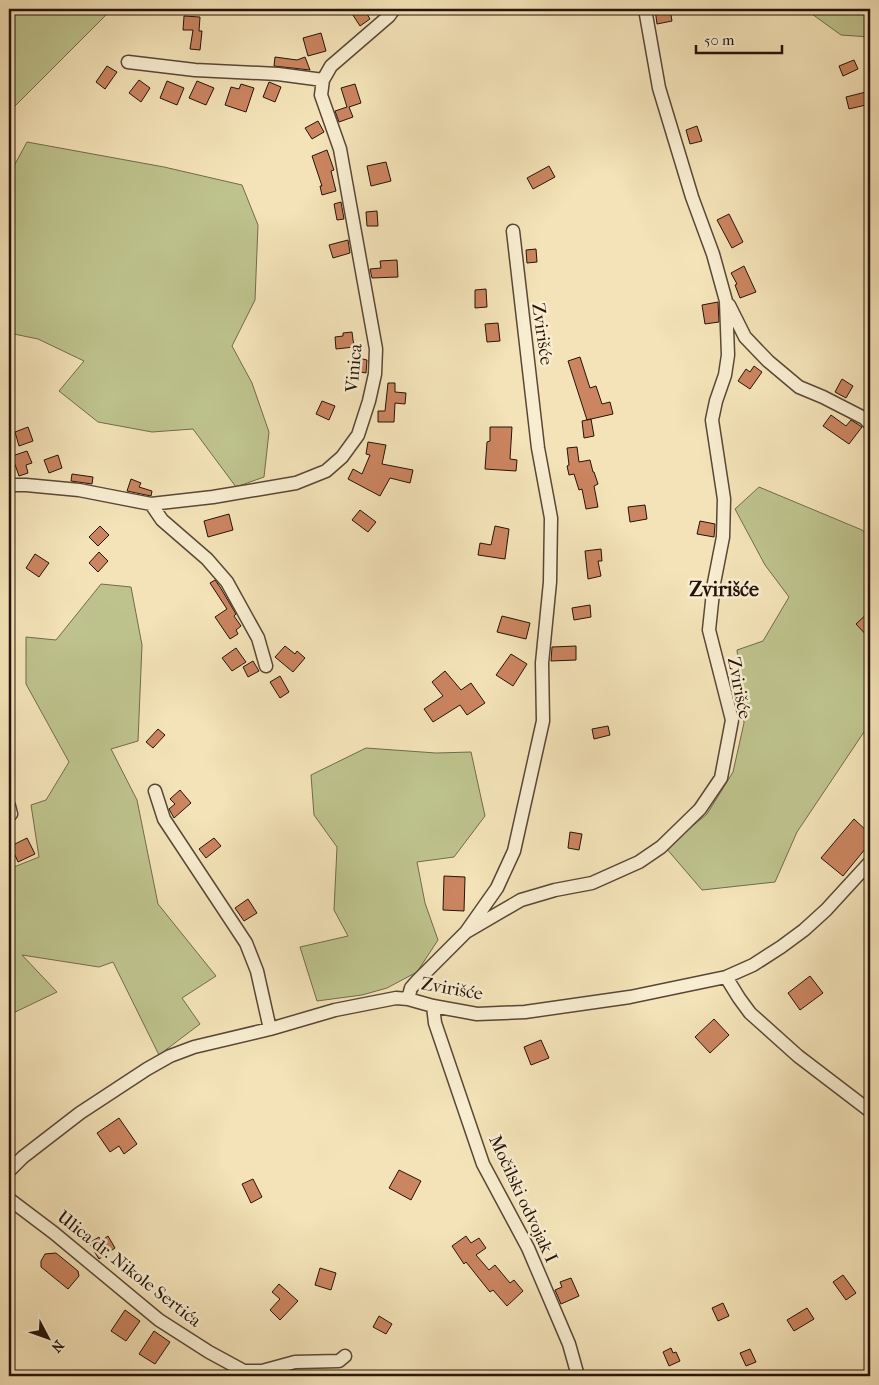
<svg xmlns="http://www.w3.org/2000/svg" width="879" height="1385" font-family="'IM FELL French Canon',serif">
<rect width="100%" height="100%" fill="#f4e3b8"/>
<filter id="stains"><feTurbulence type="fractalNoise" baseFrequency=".004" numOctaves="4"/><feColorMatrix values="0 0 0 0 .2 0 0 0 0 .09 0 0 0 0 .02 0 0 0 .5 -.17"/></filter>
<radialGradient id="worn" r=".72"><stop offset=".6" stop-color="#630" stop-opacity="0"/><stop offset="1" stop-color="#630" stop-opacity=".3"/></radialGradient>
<path fill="#bec38d" stroke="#726b4c" d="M9,9H112L9,112Z
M805,9H870V37L841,35Z
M27,142L164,167L242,185L258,225L255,300L232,346L252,383L269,432L264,477L236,487L193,429L152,432L98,422L59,391L84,361L38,339L9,333V175Z
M759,487L862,530L870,537V723L797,832L775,882L702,890L666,848L707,814L733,772L744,723L737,650L763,641L789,597L765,565L735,509Z
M101,584L131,587L142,645L138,741L111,749L137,800L158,904L216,976L182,998L200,1024L159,1055L113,962L99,967L22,955L57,992L9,1015V869L39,857L31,805L46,800L69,762L26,684V637L56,640Z
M366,748L436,753L471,752L485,816L454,857L417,862L425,903L438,940L417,972L387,988L362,995L317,1001L300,947L348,936L334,910L337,847L314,815L311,775Z"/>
<path fill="#cb8560" stroke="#25130a" d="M349,9H364L370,19L360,26Z
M655,9H670L672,21L657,24Z
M184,16L200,17L199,31H202L200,50L190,49L193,30H183Z
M321,33L326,51L308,56L303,38Z
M275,57L297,60L305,57L310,70L274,66Z
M854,60L858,69L843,76L839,66Z
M107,66L117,72L105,89L96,82Z
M139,80L150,88L141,102L129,93Z
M167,81L184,88L177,105L160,98Z
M197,81L214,88L206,105L189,98Z
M269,82L281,87L275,102L263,97Z
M241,84L254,88L246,112L225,105L231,87L239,89Z
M355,84L361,103L349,107L353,117L339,122L335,111L347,107L341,88Z
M870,91V104L849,109L846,97Z
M318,121L324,132L312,139L305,128Z
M697,126L702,141L690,144L686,130Z
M327,150L334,170L331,171L336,191L322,195L320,186H322L312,156Z
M386,162L391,181L371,186L367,166Z
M549,166L555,177L533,189L527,178Z
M341,202L344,219L337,220L334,204Z
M377,211L378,226H367L366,212Z
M729,214L743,242L732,248L717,220Z
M348,240L350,253L333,258L329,245Z
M536,249L537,262L527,263L526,250Z
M397,260L398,277L372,278L370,269L381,268L380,261Z
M744,266L756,292L740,298L735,285L737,284L731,273Z
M486,289L487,307L475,308V290Z
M718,302L719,322L705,324L702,305Z
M498,323L500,341L487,342L485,324Z
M352,332L354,347L336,349L335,337L343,336V333Z
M580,357L590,388L596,386L602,404L610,402L613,414L587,420L568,361Z
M358,358L367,360L366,373L355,371Z
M754,366L762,372L750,389L738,381L746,369L750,372Z
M842,379L853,386L846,398L835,392Z
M388,383H395V392L406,393L405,404L395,403L394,422H378V411H385Z
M322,401L335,406L329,420L316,414Z
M831,415L846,426L851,420L862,427L849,444L823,426Z
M591,419L594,436L584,438L582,421Z
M28,427L33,441L19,446L15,432Z
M490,427H512L510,459L517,460L516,471L485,469L487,442L490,441Z
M368,442L386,445L382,464L413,470L410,483L390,478L380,496L348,479L353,469L362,474L370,455L366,454Z
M577,447L579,462L590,460L593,472H594L598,484L594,486L598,507L586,509L582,489L579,490L574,474L569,475L567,466L569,465L567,448Z
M27,451L32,463L26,465L28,473L19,476L12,456Z
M58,455L62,468L49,473L44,460Z
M72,474L93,477L92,484L71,481Z
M131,479L141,483L139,487L152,491L151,496L127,491Z
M645,505L647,519L630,522L628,507Z
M360,510L376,522L368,532L352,520Z
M229,514L233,530L208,537L204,521Z
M700,521L715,524L714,537L697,534Z
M100,526L109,535L98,546L89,537Z
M495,526L509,529L505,559L478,555L480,543L491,545Z
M601,549L602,561H598L601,576L588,579L585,551Z
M99,552L108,561L98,572L89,563Z
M35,554L49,563L39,577L26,568Z
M215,580L220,587L236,614L234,616L241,626L236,630L238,634L230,639L215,617L227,609L210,583Z
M590,605L591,617L574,620L572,608Z
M870,611V639L856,624Z
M502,616L530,623L526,639L497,632Z
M285,646L295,654L297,651L305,658L293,672L275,657Z
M576,646V660L551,661L552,647Z
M236,648L246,662L232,671L222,658Z
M511,654L527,664L513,686L496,675Z
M253,661L259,671L248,677L243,667Z
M445,671L461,690L471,683L485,703L467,715L460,705L433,722L424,709L443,696L432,682Z
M280,676L289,692L280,698L270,682Z
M608,726L610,735L594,739L592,729Z
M158,729L165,735L153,748L146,742Z
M180,790L191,803L174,818L169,809L175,804L170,799Z
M854,819L870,834V843L843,876L821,858Z
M570,832L582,834L579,850L568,848Z
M27,838L35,854L18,862L11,846Z
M214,838L221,846L206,858L199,849Z
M444,876L465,877L464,911L443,910Z
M248,899L257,913L244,921L235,908Z
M810,976L823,993L800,1010L788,993Z
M714,1019L729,1035L710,1053L695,1037Z
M541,1040L549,1058L531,1065L524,1047Z
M119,1118L137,1144L124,1154L119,1146L110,1152L97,1133Z
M399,1170L421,1181L411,1200L389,1188Z
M253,1179L262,1197L251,1203L242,1184Z
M108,1236L115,1248L99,1259L89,1243L99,1237L101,1241Z
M466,1236L471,1243L479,1238L486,1248L476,1255L489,1270L495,1265L510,1283L514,1280L523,1291L507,1306L493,1290L490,1292L466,1262L464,1264L452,1246Z
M56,1253L78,1271L79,1276L68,1289L41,1267V1261L45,1254Z
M320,1268L336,1273L331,1290L315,1285Z
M843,1275L856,1293L846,1300L833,1282Z
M571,1278L579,1296L561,1304L555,1290L562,1287L560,1282Z
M279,1284L298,1301L280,1320L270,1310L280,1299L272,1292Z
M723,1303L729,1316L718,1321L712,1308Z
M807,1308L814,1319L794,1331L787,1320Z
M125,1310L140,1321L126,1341L111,1331Z
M379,1316L392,1324L386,1334L373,1327Z
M154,1331L170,1342L155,1364L139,1354Z
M671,1348L673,1353L676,1352L680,1361L669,1366L663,1352Z
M750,1349L756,1362L746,1366L740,1353Z"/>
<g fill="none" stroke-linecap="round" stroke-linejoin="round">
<g stroke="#594736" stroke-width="15">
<path id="minor" d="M128,62L195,70L278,74L323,80
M729,305L745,337L768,361L799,387L823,397L864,418L870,424
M9,485H26L79,490L151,504L213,497L296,483L326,471L342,457L358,435L369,401L375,374L376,349L340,149L321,95L323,80L331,66L389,16L394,9
M151,504L162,520L207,559L227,582L258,638L266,666
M155,791L164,819L246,943L257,971L270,1029
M9,806L11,814
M466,932L521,900L555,890L592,883L639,862L661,847L700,809L721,778L732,720L709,630L714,583L723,537L724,499L712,420L716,401L725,375L728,355L726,301L713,254L692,197L659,88L645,9
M726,977L739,998L750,1013L798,1056L870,1111
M408,999L411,988L418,980L466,932L497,888L514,851L543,721L542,663L550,582L551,518L538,448L513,231
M433,1006L435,1023L483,1164L528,1248L569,1344L578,1376
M9,1171L23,1157L80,1113L147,1069L170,1056L194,1047L270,1029L335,1010L396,998L408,999L433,1006L477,1014L525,1012L630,997L726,977L753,965L781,947L804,930L826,910L870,862
M9,1199L54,1233L159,1320L209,1352L244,1371H262L295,1362L339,1361L345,1356"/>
</g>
<use href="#minor" stroke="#f8edd1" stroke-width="12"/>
</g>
<g text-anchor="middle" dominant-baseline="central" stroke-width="5" stroke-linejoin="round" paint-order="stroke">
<g font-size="18" fill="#25130a" stroke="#f8edd1">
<text transform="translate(542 334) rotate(82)">Zvirišće</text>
<text transform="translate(354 368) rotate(-85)">Vinica</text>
<text transform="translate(739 688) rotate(79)">Zvirišće</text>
<text transform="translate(452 989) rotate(10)">Zvirišće</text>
<text transform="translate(523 1199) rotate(65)">Močilski odvojak I</text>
<text transform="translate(129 1269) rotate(38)">Ulica dr. Nikole Sertića</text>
</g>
<g font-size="20" font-weight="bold" fill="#25130a" stroke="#f8edd1">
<text x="724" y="589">Zvirišće</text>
</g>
</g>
<rect width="879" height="1385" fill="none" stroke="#f4e3b8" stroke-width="30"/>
<rect x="10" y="10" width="859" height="1365" fill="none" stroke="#25130a" stroke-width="2.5"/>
<rect x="15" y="15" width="849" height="1355" fill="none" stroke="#25130a"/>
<g transform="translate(48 1338) rotate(131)" stroke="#f8edd1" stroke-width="4" paint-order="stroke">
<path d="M0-4L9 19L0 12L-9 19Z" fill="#25130a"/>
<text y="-8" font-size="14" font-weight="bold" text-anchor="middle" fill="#25130a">N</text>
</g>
<path d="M696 45v8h86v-8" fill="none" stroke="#25130a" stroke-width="2.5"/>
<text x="704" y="45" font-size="15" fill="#25130a" stroke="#f8edd1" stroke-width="4" paint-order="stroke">50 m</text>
<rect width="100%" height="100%" filter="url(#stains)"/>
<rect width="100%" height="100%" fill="url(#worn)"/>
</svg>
